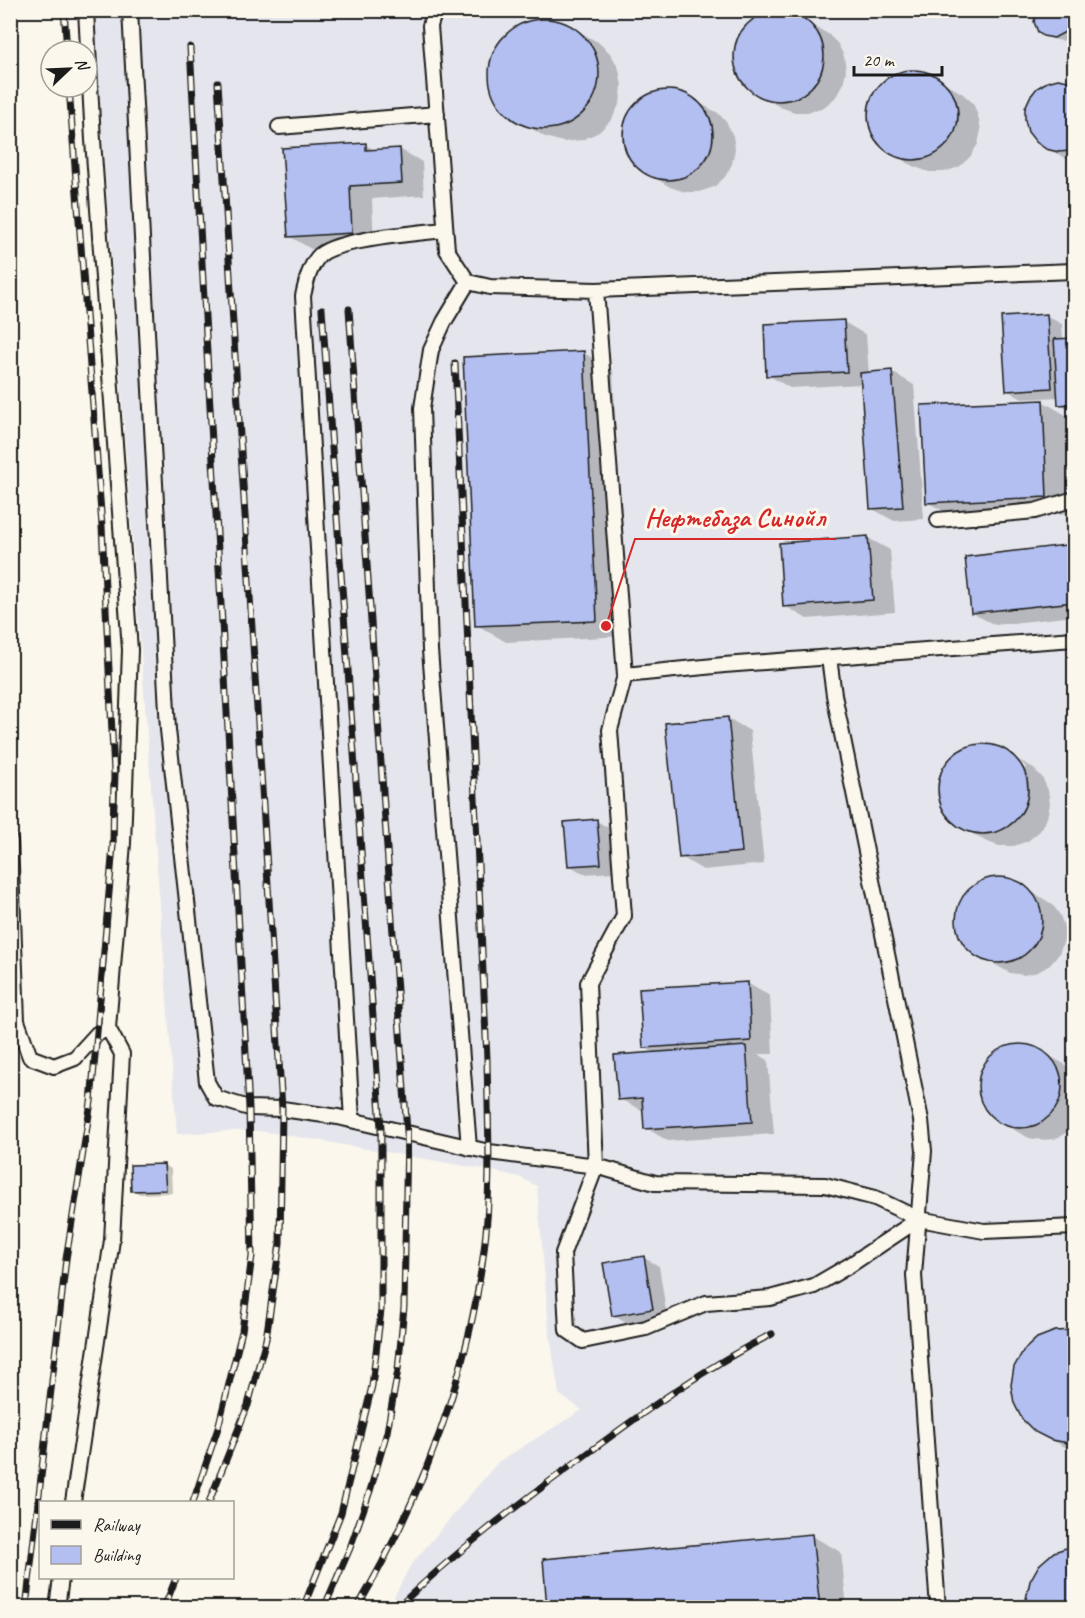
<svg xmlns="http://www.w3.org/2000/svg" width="1085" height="1618" font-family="Caveat,sans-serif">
<rect width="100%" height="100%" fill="#fbf7ec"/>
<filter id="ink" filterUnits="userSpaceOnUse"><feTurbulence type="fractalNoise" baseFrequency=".0167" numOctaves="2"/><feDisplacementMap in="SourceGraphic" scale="12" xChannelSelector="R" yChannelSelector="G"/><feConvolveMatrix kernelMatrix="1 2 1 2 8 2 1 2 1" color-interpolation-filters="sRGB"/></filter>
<g filter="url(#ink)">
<path fill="#e5e6ed" d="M93,11H1074V1607H400L394,1597L410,1566L498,1462L582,1410L559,1394L549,1330L537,1186L519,1177L488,1170L281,1134L251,1130L177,1134Z"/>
<path fill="#0003" d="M1064,10L1072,16L1074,28L1071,36L1062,41L1052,39L1044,35Z
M779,12L792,14L805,21L828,34L838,44L844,56L846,70L843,85L835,98L824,107L810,112H794L780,107L757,94L746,84L738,71L735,57L737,43L743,30L752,20L765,14Z
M542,20L559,21L598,42L611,54L619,69L622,86L620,103L612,119L599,132L582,140L563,142L545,137L506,113L496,97L491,79L492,60L499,44L510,32L525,23Z
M913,72L927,74L940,80L963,94L973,103L978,116L981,130L978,144L970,157L959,167L944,172H929L915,167L892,154L881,144L872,131L870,117L872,102L878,90L887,80L899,74Z
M1069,81L1074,83V163L1047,148Z
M668,91L682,93L694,100L718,113L727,123L733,136L735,149L732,164L725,177L714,187L699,192H685L670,187L647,173L635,164L627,151L625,136L626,123L632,110L642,100L654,94Z
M366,145L376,151L400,149L422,162L424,195L372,199L374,245L311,249L289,236Z
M1047,316L1062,324L1063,340L1074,339V412L1060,404L1059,397L1022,399L1007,390Z
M844,322L866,335L869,374L892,372L914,385L924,519L894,521L871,508L862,384L790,388L768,375Z
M584,353L613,370L625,636L506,642L477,625Z
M1042,401L1071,418L1074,513L956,518L927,502Z
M868,538L890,550L895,612L807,619L785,606L780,544Z
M1074,546V616L995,625L972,613L966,558Z
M728,718L750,731L764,864L703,870L681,857Z
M983,745L997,748L1015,757H1012L1024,770L1026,767L1019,760L1032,767L1042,777L1048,790L1050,804L1047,818L1040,831L1028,841L1014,846H999L985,841L962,828L950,818L943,805L939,790L941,777L947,764L957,754L969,748Z
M597,821L612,830L615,872L584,874L569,865Z
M993,879H1006L1018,883L1052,904L1060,915L1064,927V940L1059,954L1050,965L1038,972L1024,975L1010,973L974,953L964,942L959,929L958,915L962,901L970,890L980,883Z
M747,983L770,996L773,1054H758L768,1060L774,1134L668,1141L646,1128L645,1112L620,1099L656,1054L644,1047Z
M1014,1045H1028L1041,1051L1064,1064L1074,1073V1125L1066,1133L1055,1139L1042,1140L1029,1138L994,1119L986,1109L980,1097L979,1083L982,1070L989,1058L1001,1049Z
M164,1165L171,1169L172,1193L140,1194L133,1190Z
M644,1258L659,1266L667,1317L628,1324L613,1315Z
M1055,1332H1074V1452L1036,1431Z
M812,1536L841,1552L847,1608H549Z
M1072,1547H1074V1608H1029Z"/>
<path fill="#b2bff0" stroke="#1c1c1c" stroke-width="1.5" d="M1037,10H1066L1069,22L1065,32L1054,38L1043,36L1038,32L1034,22Z
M734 56a45 45 0 1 1 90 0a45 45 0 1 1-90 0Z
M489 74a55 55 0 1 1 110 0a55 55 0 1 1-110 0Z
M868 115a45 45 0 1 1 90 0a45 45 0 1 1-90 0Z
M1058,79L1074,82V150L1071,151L1058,152L1046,149L1036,142L1028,132L1025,120V108L1030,97L1037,88L1047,82Z
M623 135a45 45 0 1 1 90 0a45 45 0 1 1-90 0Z
M366,143V150L400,148L402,183L350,186L352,233L288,237L282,148Z
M1047,314L1052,388L1006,391L1001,317Z
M844,320L847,372L766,376L764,324Z
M1074,338V404L1058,405L1054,339Z
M584,351L597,621L475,626L463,357Z
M892,370L903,507L870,509L860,373Z
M1043,400L1047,497L926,503L921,405Z
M868,536L873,600L783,607L779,543Z
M1074,544V602L971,613L965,557Z
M728,717L742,852L679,858L665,723Z
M938 789a45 45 0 1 1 90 0a45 45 0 1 1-90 0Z
M597,819L601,864L568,866L564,822Z
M956 920a43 43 0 1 1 86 0a43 43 0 1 1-86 0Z
M748,982L751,1041L643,1048L639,988Z
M978 1086a42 42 0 1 1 84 0a42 42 0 1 1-84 0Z
M746,1046L752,1122L644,1129L642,1098L618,1100L614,1055Z
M164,1164L166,1190L131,1191L130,1165Z
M644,1256L653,1309L612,1316L603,1263Z
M1074,1330V1442L1069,1443L1051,1440L1035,1432L1022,1419L1014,1403L1011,1385L1014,1367L1023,1351L1037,1338L1055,1331Z
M812,1534L820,1608H547L543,1559Z
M1072,1546H1074V1608H1027L1026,1599L1030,1581L1039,1565L1054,1552Z"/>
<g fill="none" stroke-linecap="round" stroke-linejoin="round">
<g stroke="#1c1c1c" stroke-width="18">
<path id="service" d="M130,10L168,730L207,1082L216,1098L249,1108L282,1109L338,1117L489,1152L596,1166L563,1253L567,1330L583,1341L646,1328L706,1303L770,1298L814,1286L850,1265L919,1219
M435,10L430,26L447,250L468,282L490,287L596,290L625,675L724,665L1074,639
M279,127L437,114
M468,282L444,322L431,350L422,408L430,650L469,1148
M596,290L1074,271
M938,520L1035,511L1074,499
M829,658L834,695L921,1120L924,1151L914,1275L938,1608
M625,675L610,730L624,916L588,983L596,1166L655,1183L825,1185L875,1198L919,1219L984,1231L1074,1227
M10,841L17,1021L30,1057L54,1066L75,1058L97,1034L108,1028
M352,1120L303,296C306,283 309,268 318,257C332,239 420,233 445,230
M73,1502L112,1240L122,1054L108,1028L123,843L130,650L93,140L86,10
M57,1608L61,1578"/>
</g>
<use href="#service" stroke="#fbf7ec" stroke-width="14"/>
<g stroke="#1c1c1c" stroke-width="7">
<path id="rail" d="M64,10L67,51
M190,47L249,1108L252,1256L242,1331L218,1428L193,1502
M209,1502L248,1405L266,1339L280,1243L282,1109L218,83
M26,1608L66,1259L91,1102L113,846L114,773L102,526L69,87
M164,1608L176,1578
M303,1608L341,1513L372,1386L381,1310V1128L322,309
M324,1608L350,1548L370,1491L387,1432L398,1370L404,1307L407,1132L349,309
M357,1608C422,1497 468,1377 484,1250C492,1189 488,1121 487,1059L455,363
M397,1608C455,1552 520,1503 584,1456C645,1411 704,1368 772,1334"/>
</g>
<use href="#rail" stroke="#fbf7ec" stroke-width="4.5" stroke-dasharray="14" stroke-linecap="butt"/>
</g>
</g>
<path fill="none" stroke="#d62828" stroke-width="2" d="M606 626L635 539H836"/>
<circle fill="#d62828" stroke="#fbf7ec" stroke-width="2" cx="606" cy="626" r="6"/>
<g font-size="26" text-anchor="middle" font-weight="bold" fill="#d62828" stroke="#fbf7ec" stroke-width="6" stroke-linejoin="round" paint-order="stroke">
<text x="735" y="526">Нефтебаза Синойл</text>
</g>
<rect width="1085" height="1618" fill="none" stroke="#fbf7ec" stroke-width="36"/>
<rect x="18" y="18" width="1049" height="1582" fill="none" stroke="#1c1c1c" stroke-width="2" filter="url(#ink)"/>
<rect x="39" y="1501" width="195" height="78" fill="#fbf7ec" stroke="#a29f99" stroke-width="1.5"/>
<rect x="51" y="1520" width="30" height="9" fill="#1c1c1c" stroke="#a29f99" stroke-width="1.5"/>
<text x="93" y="1531" font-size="18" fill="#1c1c1c">Railway</text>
<rect x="51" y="1546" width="30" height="18" fill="#b2bff0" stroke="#a29f99" stroke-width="1.5"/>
<text x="93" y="1561" font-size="18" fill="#1c1c1c">Building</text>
<g transform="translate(69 69) rotate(67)"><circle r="28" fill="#fbf7ec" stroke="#a29f99" stroke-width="1.5"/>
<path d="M0-4.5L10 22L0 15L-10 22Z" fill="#1c1c1c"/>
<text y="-9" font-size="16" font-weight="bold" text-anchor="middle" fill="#1c1c1c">N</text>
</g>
<path d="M854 66v9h88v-9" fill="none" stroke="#1c1c1c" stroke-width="3"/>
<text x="863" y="66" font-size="18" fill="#1c1c1c" stroke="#fbf7ec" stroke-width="4.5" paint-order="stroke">20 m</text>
</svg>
